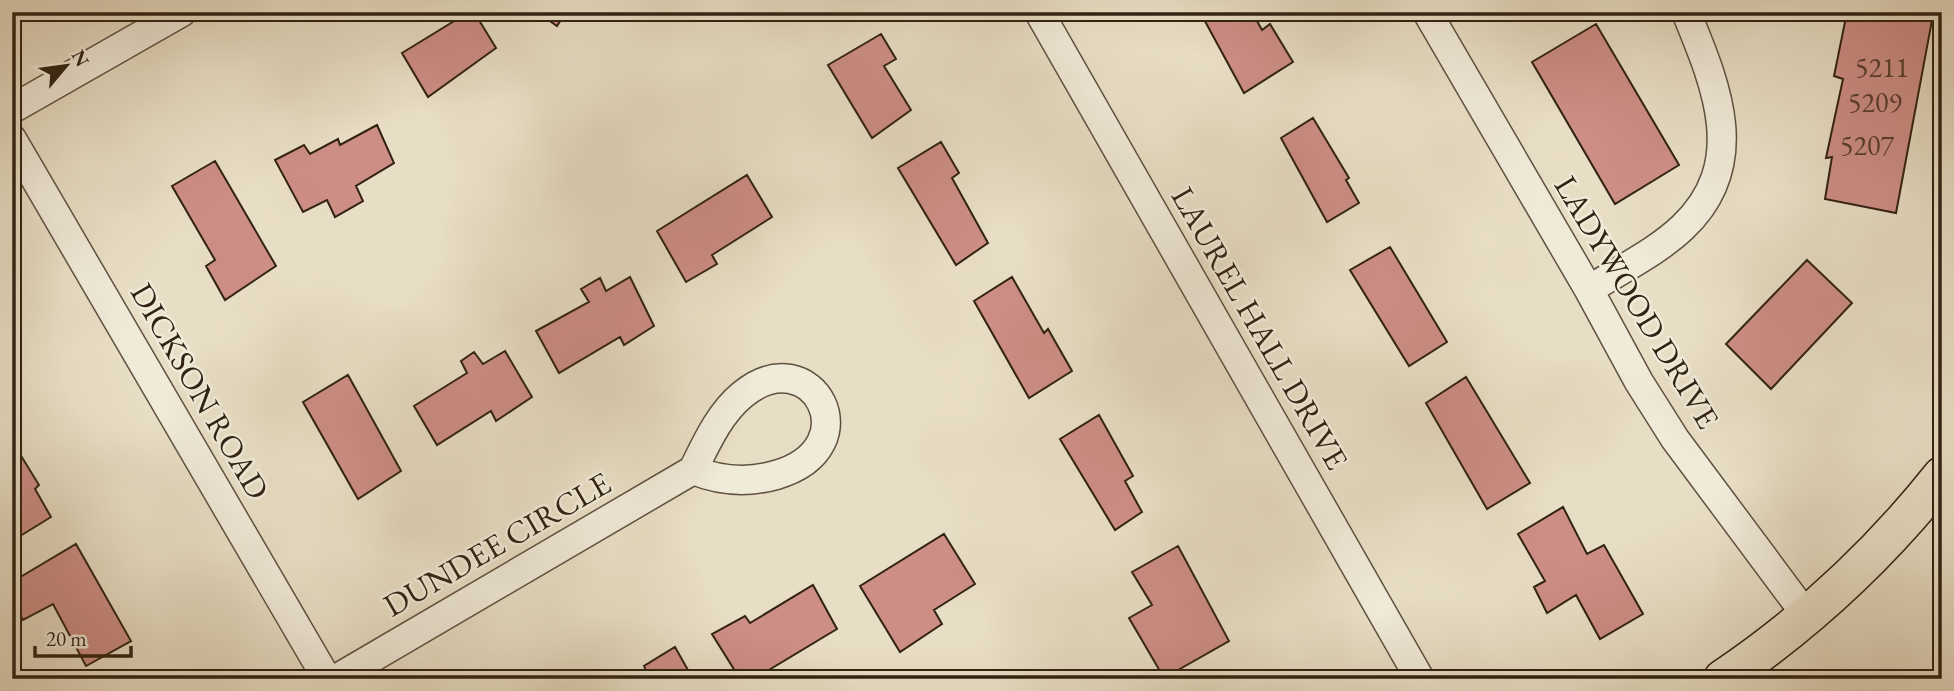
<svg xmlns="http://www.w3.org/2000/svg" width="1954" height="691" font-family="'EB Garamond',serif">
<rect width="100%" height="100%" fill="#e8dec5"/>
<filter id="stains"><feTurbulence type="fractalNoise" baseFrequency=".00286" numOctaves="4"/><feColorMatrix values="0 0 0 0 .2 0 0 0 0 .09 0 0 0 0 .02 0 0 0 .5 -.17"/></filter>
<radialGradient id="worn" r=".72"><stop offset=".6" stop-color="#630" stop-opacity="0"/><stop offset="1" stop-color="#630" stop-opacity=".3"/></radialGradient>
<path fill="#cd8e86" stroke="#312213" stroke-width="2" d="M469,12H474L496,48L428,97L402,53Z
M537,12H566L557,26Z
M1200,12H1252L1262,30L1270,24L1293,62L1244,93Z
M1847,12L1933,15L1896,213L1825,199L1832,157L1826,158L1843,79L1834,76Z
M1596,24L1679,165L1615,204L1532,62Z
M881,34L896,59L884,66L911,110L872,138L828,65Z
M1313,118L1349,178L1346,180L1359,203L1327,222L1281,138Z
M377,125L394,163L356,186L363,201L335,217L327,200L303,212L275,160L304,145L310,154L338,139L340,145Z
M941,142L959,173L952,178L988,243L956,265L898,168Z
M215,161L276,266L225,300L206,266L215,260L172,186Z
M747,175L772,217L712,255L717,264L686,282L657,231Z
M1390,247L1447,342L1409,366L1350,270Z
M1807,260L1852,303L1771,389L1726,344Z
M630,277L654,326L624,345L620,337L559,373L536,331L589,302L581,289L600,278L606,291Z
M1012,277L1044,333L1048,329L1072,371L1029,398L974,301Z
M505,351L532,397L496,421L491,411L437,445L414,406L467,373L461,361L474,352L483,364Z
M348,375L401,471L358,499L303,402Z
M1466,377L1530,483L1487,509L1426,403Z
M1099,415L1133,476L1125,481L1142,512L1115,530L1060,439Z
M12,431L19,442L15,446L39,485L35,489L51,517L12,541Z
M1563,507L1587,554L1604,545L1643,614L1600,639L1576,595L1547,613L1534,587L1545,581L1518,534Z
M944,534L975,584L934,610L942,624L900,652L860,586Z
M76,544L131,641L86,666L53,604L23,620L12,600V582Z
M1178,546L1229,641L1164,678L1129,618L1152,605L1132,572Z
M813,585L837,629L754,679H740L712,634L745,616L750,623Z
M675,647L693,679H646L649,677L644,666Z"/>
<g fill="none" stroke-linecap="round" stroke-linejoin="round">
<g stroke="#5f5140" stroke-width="31">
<path id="minor" d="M1039,12L1420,679
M1427,12L1589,290L1639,382L1675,439L1806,615
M12,109L182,12
M12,139L327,679
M1589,290C1619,270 1657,252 1683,227C1750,163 1716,85 1686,12
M336,679L693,470C706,444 719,414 742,395C812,337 872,447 776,475C748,483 720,481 693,470"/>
</g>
<g stroke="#312213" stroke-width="41">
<path id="primary" d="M1723,679C1806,623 1880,554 1942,476"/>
</g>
<use href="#minor" stroke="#f0ead9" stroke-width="28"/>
<use href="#primary" stroke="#e8dec5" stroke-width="38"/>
</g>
<g text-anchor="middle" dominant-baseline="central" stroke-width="5" stroke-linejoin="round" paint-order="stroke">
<g font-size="28" fill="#583d30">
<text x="1882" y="67">5211</text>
<text x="1875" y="102">5209</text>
<text x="1867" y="145">5207</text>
</g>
<g font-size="32" fill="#312213" stroke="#f0ead9">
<text transform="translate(1637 302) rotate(59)">LADYWOOD DRIVE</text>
<text transform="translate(1260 328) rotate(60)">LAUREL HALL DRIVE</text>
<text transform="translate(200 391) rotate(60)">DICKSON ROAD</text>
<text transform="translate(497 544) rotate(-30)">DUNDEE CIRCLE</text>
</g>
</g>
<rect width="1954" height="691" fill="none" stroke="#e8dec5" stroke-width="42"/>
<rect x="14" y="14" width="1926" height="663" fill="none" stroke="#312213" stroke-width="3.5"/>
<rect x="21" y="21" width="1912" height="649" fill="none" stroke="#312213" stroke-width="2"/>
<g transform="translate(66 66) rotate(61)" stroke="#f0ead9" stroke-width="5" paint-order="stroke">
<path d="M0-5L12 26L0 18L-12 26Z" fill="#312213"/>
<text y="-10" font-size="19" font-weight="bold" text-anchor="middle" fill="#312213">N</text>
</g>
<path d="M35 646v10h96v-10" fill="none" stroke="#312213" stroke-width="3.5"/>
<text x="46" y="646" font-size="21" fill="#312213" stroke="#f0ead9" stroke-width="5" paint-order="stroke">20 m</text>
<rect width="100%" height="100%" filter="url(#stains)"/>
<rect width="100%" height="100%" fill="url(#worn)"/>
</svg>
